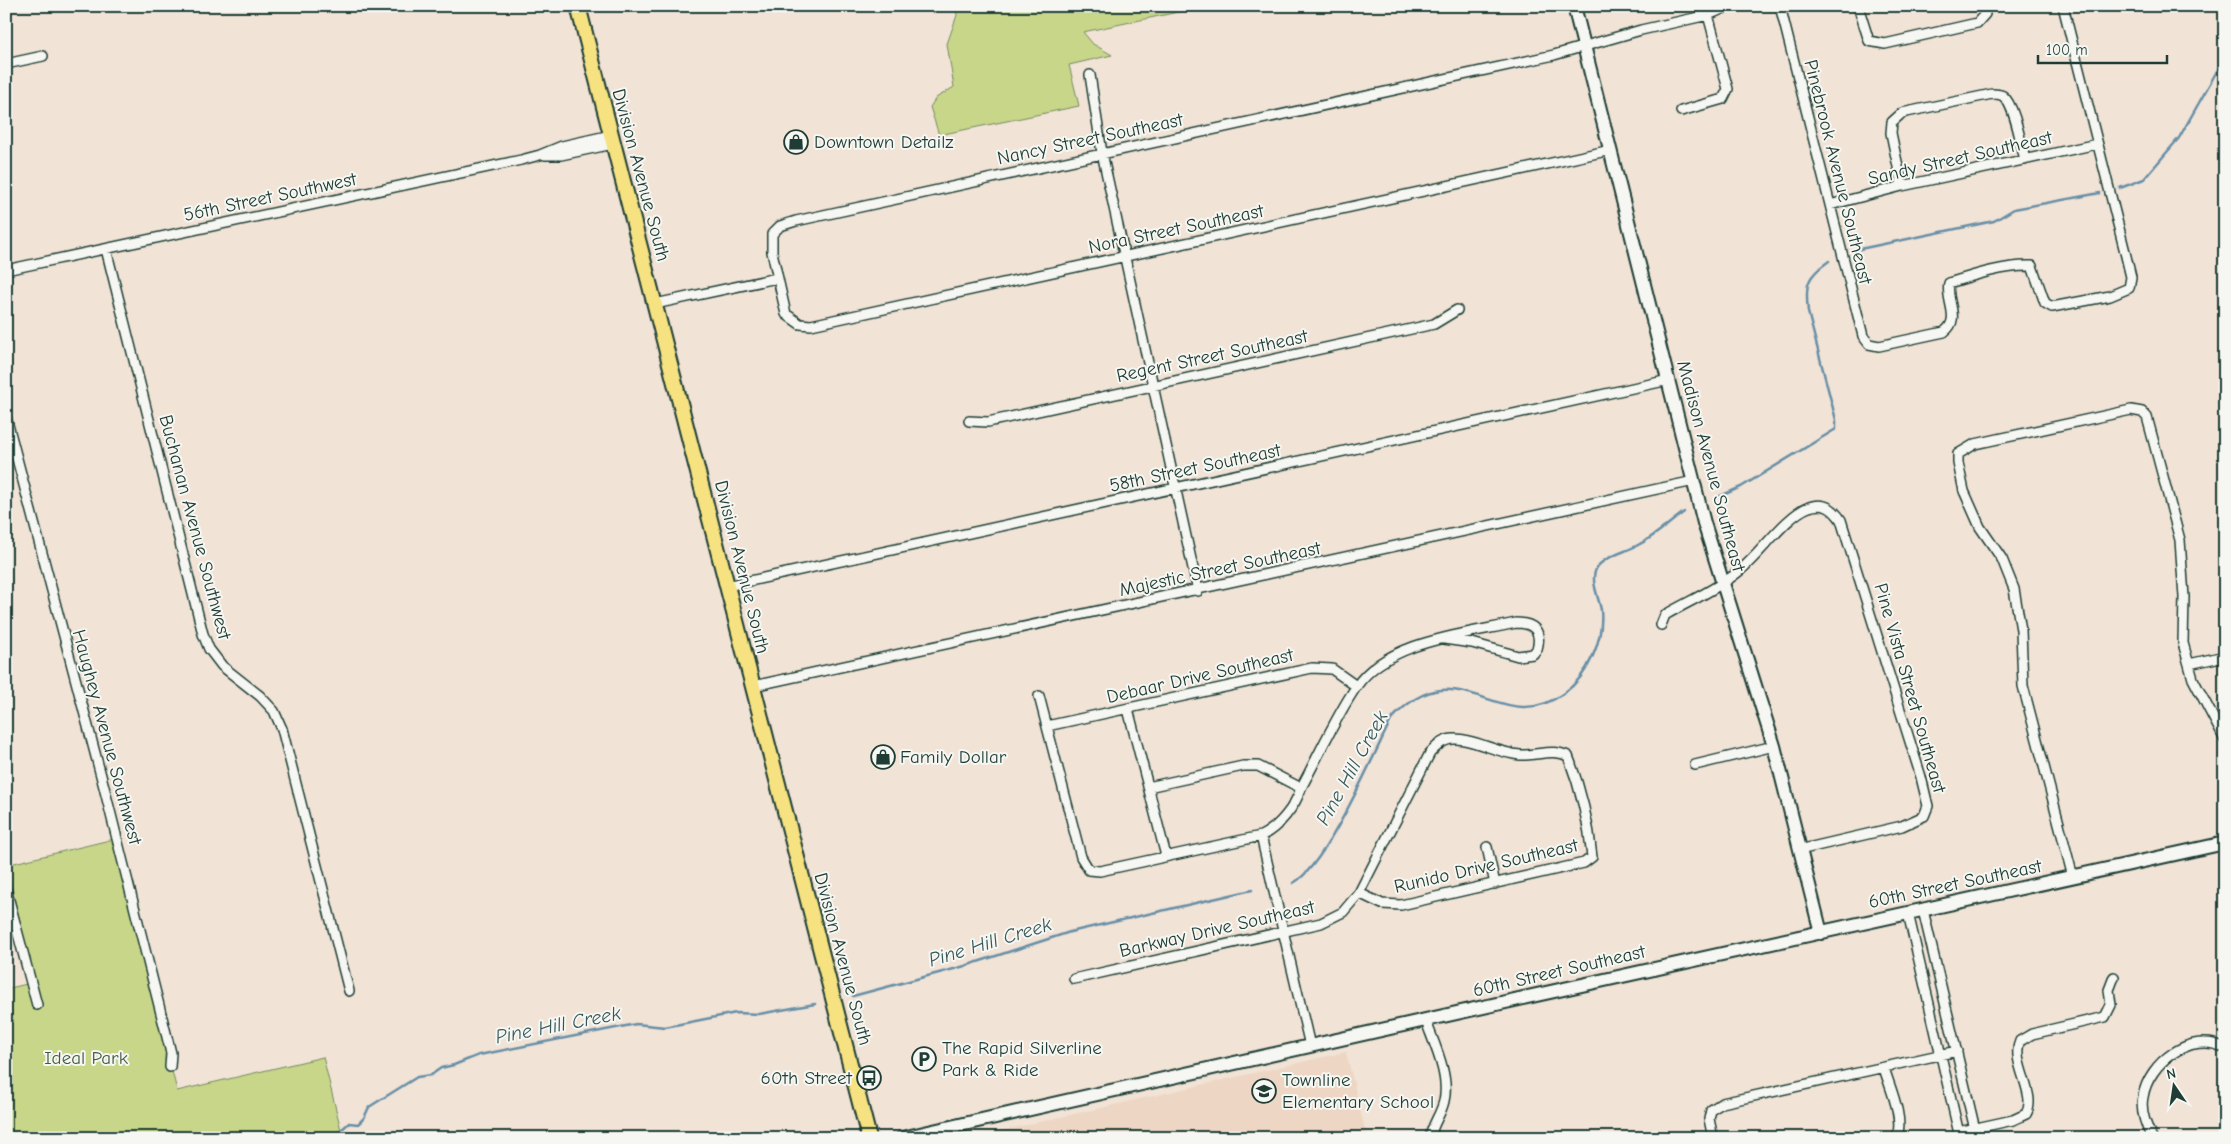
<svg xmlns="http://www.w3.org/2000/svg" width="2231" height="1144" font-family="'Comic Neue',sans-serif">
<rect width="100%" height="100%" fill="#f1e3d6"/>
<filter id="ink" filterUnits="userSpaceOnUse"><feTurbulence type="fractalNoise" baseFrequency=".02" numOctaves="2"/><feDisplacementMap in="SourceGraphic" scale="10" xChannelSelector="R" yChannelSelector="G"/><feConvolveMatrix kernelMatrix="1 2 1 2 8 2 1 2 1" color-interpolation-filters="sRGB"/></filter>
<g filter="url(#ink)">
<path fill="#edd6c3" d="M1346,1052L1367,1138H968L1000,1131Z"/>
<path fill="#c8d68a" stroke="#748a5f" d="M955,6H1207L1083,32L1093,44L1112,55L1069,65L1079,106L939,135L930,107L936,98L954,87L947,44L957,15Z
M114,839L177,1091L323,1057L343,1138H6V989L35,982L6,865Z"/>
<g fill="none" stroke-linecap="round" stroke-linejoin="round">
<path stroke="#688fa7" stroke-width="2.5" d="M2120,188L2144,179L2179,138L2217,71L2225,61
M1855,250L1994,221L2014,209L2100,193
M1716,498L1741,487L1836,429V420L1808,312C1805,285 1806,277 1829,261
M1293,883C1325,868 1373,756 1391,720C1458,644 1500,741 1564,693C1588,676 1604,640 1601,610C1599,598 1590,581 1596,569C1602,557 1626,552 1638,545C1654,537 1669,523 1684,512
M853,996L965,966L1070,932L1252,890
M332,1138L349,1123L358,1124L364,1118L369,1107L417,1077L431,1075L441,1068L454,1065L479,1055L636,1024L665,1027L736,1013L759,1014L815,1004"/>
<g stroke="#1f3d34" stroke-width="12">
<path id="street" d="M1780,6L1863,336L1869,344L1879,346L1944,332C1962,319 1945,301 1949,283C1974,275 2005,265 2032,266L2045,303L2052,307L2110,296L2129,288L2131,277L2124,248L2063,6
M1858,6L1869,41L1885,44L1977,23L1985,14L1984,6
M6,64L43,56
M1090,75L1102,153L1198,591
M1681,111L1723,99L1728,89L1708,15
M1611,150L811,325L800,324L786,314L772,252V234L780,226L796,221L1554,55L1641,30L1708,15L1729,6
M545,155H561L613,144
M1902,186L1891,133L1892,122L1902,113L1992,94C1996,94 2000,94 2003,96C2015,105 2021,145 2025,160
M1830,205L1902,186L2097,144
M106,249L203,634L209,649L222,666L260,696L274,711L282,729L349,991
M6,270L521,160L540,155L562,146L611,135
M655,304L777,278
M6,417L104,787L171,1053L170,1067
M969,421L988,422L1434,324L1457,310
M727,586L1669,380
M1661,625L1665,615C1689,601 1716,590 1738,572C1760,555 1785,516 1809,507C1824,502 1833,508 1841,520L1921,777L1928,806L1924,816L1902,826L1799,850
M2189,664L2225,656
M753,686L1694,481
M1039,696L1081,857L1089,870L1100,871L1261,836C1279,827 1295,807 1301,788C1319,755 1335,718 1356,687C1386,641 1466,634 1516,623C1534,623 1542,631 1537,649L1533,654L1518,656L1472,643L1444,639
M1128,709L1166,856
M1047,726L1312,668L1332,669L1356,686
M1695,765L1774,746
M1148,787L1243,766H1258L1301,788
M1261,836L1310,1046
M1487,847L1495,884
M2073,877L2023,686L2021,630L2014,589L2002,559L1980,527L1964,491L1958,463V454L1975,444L2131,410L2142,412L2147,417L2180,540L2184,597L2183,643L2193,679L2225,740
M6,889L37,1005
M1923,910L1977,1138
M1908,913L1960,1138
M1074,979L1321,923L1343,912L1359,893L1430,753C1438,745 1444,738 1456,739C1473,739 1498,753 1520,755C1536,756 1553,748 1568,756C1580,787 1589,824 1592,857L1584,863L1401,905L1382,904L1359,893
M1426,1021C1434,1044 1450,1076 1444,1101C1441,1115 1432,1124 1430,1138
M1884,1068C1890,1088 1904,1117 1897,1138
M1958,1132L2013,1120L2026,1114C2038,1095 2010,1062 2020,1041L2032,1034L2105,1017L2111,1005L2109,990L2114,977
M1713,1138L1709,1119L1711,1110L1722,1103L1957,1051
M2152,1138C2146,1126 2140,1110 2143,1097C2148,1063 2191,1030 2225,1048"/>
</g>
<g stroke="#1f3d34" stroke-width="16">
<path id="secondary" d="M1574,6L1704,523L1774,746L1821,933
M902,1138L1532,996L2225,843"/>
</g>
<g stroke="#1f3d34" stroke-width="18">
<path id="primary" d="M578,6L869,1138"/>
</g>
<use href="#street" stroke="#f6f6f2" stroke-width="9"/>
<use href="#secondary" stroke="#f6f6f2" stroke-width="12"/>
<use href="#primary" stroke="#f6e281" stroke-width="14"/>
</g>
</g>
<defs>
<g id="shop-ring" transform="scale(1.25)"><circle r="9.5" fill="#f6f6f2" stroke="#1f3d34" stroke-width="1.5"/><path d="M-5-2.5h2.3a2.7 3.5 0 0 1 5.4 0H5L5.5 6h-11ZM-1.5-2.5h3a1.5 2.3 0 0 0-3 0Z" fill="#1f3d34"/></g>
<g id="parking-ring" transform="scale(1.25)"><circle r="9.5" fill="#f6f6f2" stroke="#1f3d34" stroke-width="1.5"/><path d="M-3.5-5.5H1a3.5 3.5 0 0 1 0 7H-1V5.5H-3.5ZM-1-3.4V-.6H.8a1.4 1.4 0 0 0 0-2.8Z" fill="#1f3d34"/></g>
<g id="bus-ring" transform="scale(1.25)"><circle r="9.5" fill="#f6f6f2" stroke="#1f3d34" stroke-width="1.5"/><path d="M-5-6H5V4H4V6H2V4H-2V6H-4V4H-5ZM-3.5-4V0h7V-4ZM-3.5 1.2v1.5H-2V1.2ZM2 1.2v1.5H3.5V1.2Z" fill="#1f3d34"/></g>
<g id="school-ring" transform="scale(1.25)"><circle r="9.5" fill="#f6f6f2" stroke="#1f3d34" stroke-width="1.5"/><path d="M0-5L7-2L0 1L-7-2ZM-4 1L0 2.5L4 1V4Q0 6-4 4Z" fill="#1f3d34"/></g>
</defs>
<g fill-rule="evenodd">
<use href="#shop-ring" x="796" y="142"/>
<use href="#shop-ring" x="883" y="757"/>
<use href="#parking-ring" x="924" y="1059"/>
<use href="#bus-ring" x="869" y="1078"/>
<use href="#school-ring" x="1264" y="1091"/>
</g>
<g text-anchor="middle" dominant-baseline="central" stroke-width="4" stroke-linejoin="round" paint-order="stroke">
<g font-size="19" fill="#1f3d34" stroke="#f6f6f2">
<text transform="translate(1090 139) rotate(-12)">Nancy Street Southeast</text>
<text transform="translate(1960 158) rotate(-13)">Sandy Street Southeast</text>
<text transform="translate(1838 172) rotate(76)">Pinebrook Avenue Southeast</text>
<text transform="translate(641 175) rotate(75)">Division Avenue South</text>
<text transform="translate(270 197) rotate(-12)">56th Street Southwest</text>
<text transform="translate(1176 229) rotate(-12)">Nora Street Southeast</text>
<text transform="translate(1212 356) rotate(-12)">Regent Street Southeast</text>
<text transform="translate(1711 466) rotate(75)">Madison Avenue Southeast</text>
<text transform="translate(1195 468) rotate(-12)">58th Street Southeast</text>
<text transform="translate(195 527) rotate(75)">Buchanan Avenue Southwest</text>
<text transform="translate(742 567) rotate(76)">Division Avenue South</text>
<text transform="translate(1220 569) rotate(-12)">Majestic Street Southeast</text>
<text transform="translate(1200 676) rotate(-13)">Debaar Drive Southeast</text>
<text transform="translate(1910 688) rotate(74)">Pine Vista Street Southeast</text>
<text transform="translate(107 737) rotate(75)">Haughey Avenue Southwest</text>
<text transform="translate(1486 866) rotate(-13)">Runido Drive Southeast</text>
<text transform="translate(1955 884) rotate(-12)">60th Street Southeast</text>
<text transform="translate(1217 929) rotate(-13)">Barkway Drive Southeast</text>
<text transform="translate(843 959) rotate(75)">Division Avenue South</text>
<text transform="translate(1559 971) rotate(-13)">60th Street Southeast</text>
</g>
<g font-size="19" fill="#1f3d34" stroke="#f6f6f2" text-anchor="start">
<text x="814" y="142">Downtown Detailz</text>
<text x="900" y="757">Family Dollar</text>
<text x="942" y="1048">The Rapid Silverline<tspan x="942" dy="22">Park &amp; Ride</tspan></text>
<text x="852" y="1078" text-anchor="end">60th Street</text>
<text x="1282" y="1080">Townline<tspan x="1282" dy="22">Elementary School</tspan></text>
</g>
<g font-size="19" fill="#415c45" stroke="#f6f6f2">
<text x="86" y="1058">Ideal Park</text>
</g>
<g font-size="20" font-style="italic" fill="#37585a" stroke="#f6f6f2">
<text transform="translate(1352 768) rotate(-61)">Pine Hill Creek</text>
<text transform="translate(990 942) rotate(-17)">Pine Hill Creek</text>
<text transform="translate(558 1025) rotate(-11)">Pine Hill Creek</text>
</g>
</g>
<rect width="2231" height="1144" fill="none" stroke="#f6f6f2" stroke-width="25"/>
<rect x="12" y="12" width="2206" height="1119" fill="none" stroke="#1f3d34" stroke-width="2" filter="url(#ink)"/>
<g transform="translate(2174 1086) rotate(347)" stroke="#f6f6f2" stroke-width="4" paint-order="stroke">
<path d="M0-4L9 19L0 12L-9 19Z" fill="#1f3d34"/>
<text y="-8" font-size="14" font-weight="bold" text-anchor="middle" fill="#1f3d34">N</text>
</g>
<path d="M2038 55v8h129v-8" fill="none" stroke="#1f3d34" stroke-width="2.5"/>
<text x="2046" y="55" font-size="15" fill="#1f3d34" stroke="#f6f6f2" stroke-width="4" paint-order="stroke">100 m</text>
</svg>
